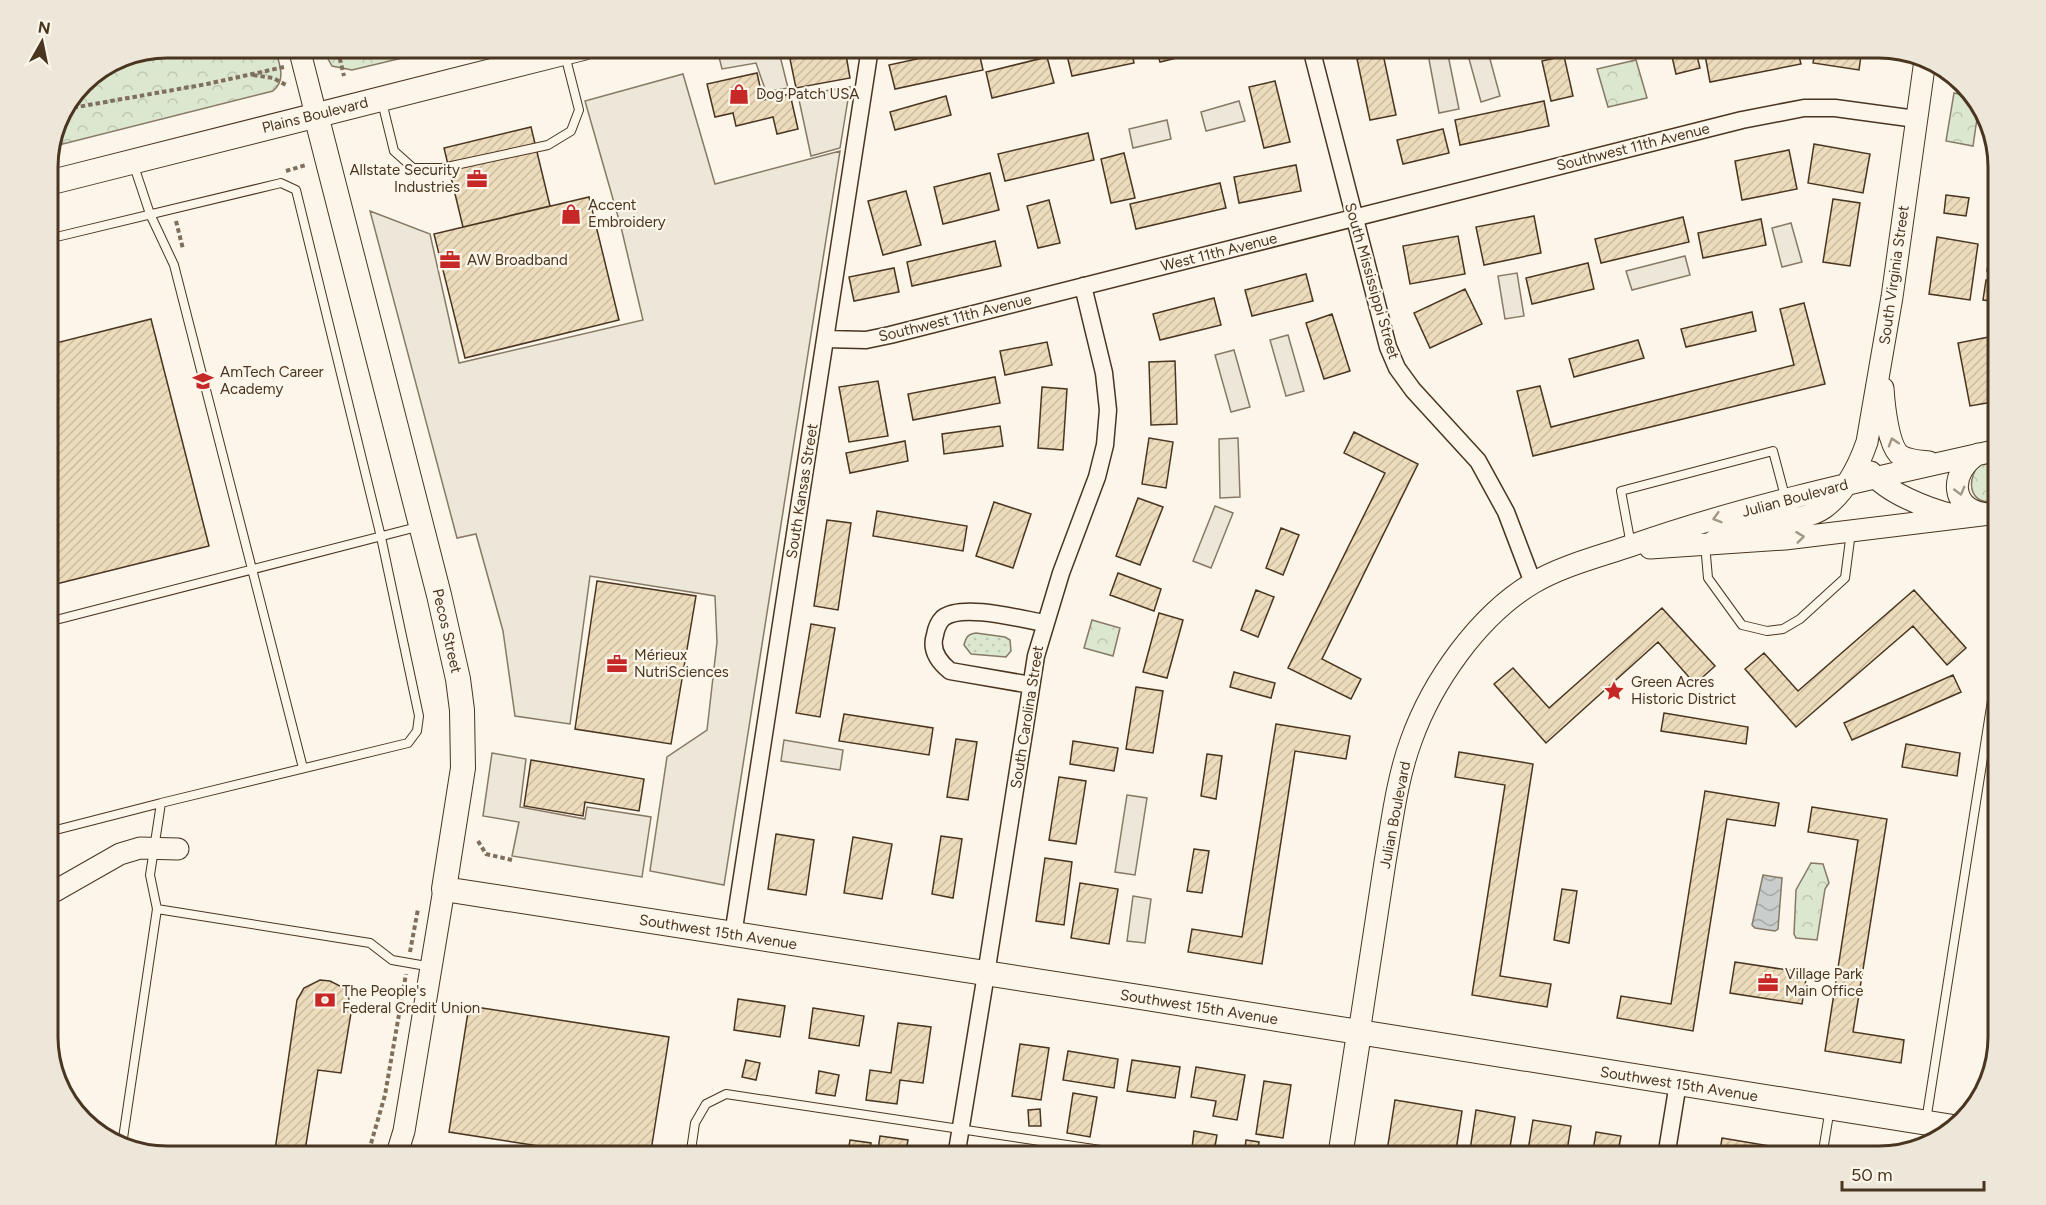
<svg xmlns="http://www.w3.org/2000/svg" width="2046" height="1205" font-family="Figtree,sans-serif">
<defs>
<pattern id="grass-dots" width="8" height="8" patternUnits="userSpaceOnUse" patternTransform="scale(1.5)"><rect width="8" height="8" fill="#dce7d0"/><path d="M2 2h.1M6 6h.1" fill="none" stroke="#bec7b2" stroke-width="1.8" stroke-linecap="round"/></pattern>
<pattern id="forest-crowns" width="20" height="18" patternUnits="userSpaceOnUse" patternTransform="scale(1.5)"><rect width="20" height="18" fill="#dce7d0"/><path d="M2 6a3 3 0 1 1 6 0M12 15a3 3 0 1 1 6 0" fill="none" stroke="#bec7b2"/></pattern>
<pattern id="water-waves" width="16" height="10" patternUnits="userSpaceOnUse" patternTransform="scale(1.5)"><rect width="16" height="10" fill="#c9cecd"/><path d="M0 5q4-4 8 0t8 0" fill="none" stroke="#a5a8a6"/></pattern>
<pattern id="building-hatch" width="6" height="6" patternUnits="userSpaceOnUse" patternTransform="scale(1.5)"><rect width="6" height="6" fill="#ecdcbc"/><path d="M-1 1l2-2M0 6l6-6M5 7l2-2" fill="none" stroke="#ccbda1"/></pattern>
</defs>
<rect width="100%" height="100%" fill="#fbf6e9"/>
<path fill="url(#grass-dots)" stroke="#887966" stroke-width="1.5" d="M976,633L1005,637L1010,640L1011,651L1006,657L971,654L964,645C966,637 968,634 976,633Z"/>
<path fill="url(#forest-crowns)" stroke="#887966" stroke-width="1.5" d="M167,48H275C279,64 287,79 273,91L51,147L57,121L83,83L122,57Z
M322,48H444L352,70L332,66Z
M1636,60L1647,98L1608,107L1597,69Z
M1954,93L1970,96L1979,105L1973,146L1946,141Z
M1998,462V501C1970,506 1966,485 1978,465Z
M1092,620L1120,628L1113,656L1084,648Z
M1811,863L1823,864L1829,883L1825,889L1817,940L1796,938L1794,934L1796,890Z"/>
<path fill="#ede7d9" stroke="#887966" stroke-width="1.5" d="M735,48H778L788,88L766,92L756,63L722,69L718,53Z
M1466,48H1487L1500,96L1481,102Z
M1447,50L1459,109L1439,113L1428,54Z
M683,74L715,184L840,151L724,885L650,871L667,757L707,730L717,642L715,596L590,576L570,724L515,716L503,631L476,534L457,538L370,211L430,234L459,363L643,320L621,227L585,101Z
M850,87L840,148L811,156L798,95Z
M1239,101L1245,121L1206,131L1201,112Z
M1167,120L1171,139L1133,148L1129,129Z
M1791,223L1802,262L1782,267L1772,228Z
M1685,256L1690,275L1632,290L1626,271Z
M1517,273L1524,316L1505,319L1498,276Z
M1288,335L1304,391L1286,396L1270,340Z
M1234,350L1250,407L1231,412L1215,355Z
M1238,438L1240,497L1220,498L1219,439Z
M1215,506L1233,513L1211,568L1193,561Z
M784,740L843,750L840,770L781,761Z
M492,753L526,759L520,807L585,819L587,807L651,817L642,877L512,856L519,822L483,816Z
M1127,795L1147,798L1135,875L1115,872Z
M1133,896L1151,899L1145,943L1127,941Z"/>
<path fill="url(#water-waves)" stroke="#887966" stroke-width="1.5" d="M1763,875L1782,878L1778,929L1775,931L1755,928L1752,925Z"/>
<path fill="url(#building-hatch)" stroke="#4a3520" stroke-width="1.5" d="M967,48H978L983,70L895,89L889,65Z
M1081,48H1131L1134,63L1072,76L1066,51Z
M1156,48H1217L1160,62Z
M1239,48H1266V49L1241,55Z
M1670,48H1695L1700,68L1676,74Z
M1744,48H1797L1801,64L1710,82L1705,55Z
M1816,48H1862L1859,70L1813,63Z
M845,49L850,78L796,88L790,59Z
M1383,54L1396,115L1370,120L1357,59Z
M1564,56L1573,96L1551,101L1542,61Z
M1047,57L1054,83L992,98L986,72Z
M757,73L763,100L790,94L798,129L777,134L773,117L736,126L733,113L715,117L707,84Z
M1275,81L1290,142L1264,148L1249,87Z
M946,96L951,115L895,130L890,112Z
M1544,101L1549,126L1460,145L1455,120Z
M531,127L550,206L463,227L444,148Z
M1443,129L1449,153L1403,164L1397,140Z
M1088,133L1094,160L1005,181L998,154Z
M1814,144L1870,154L1863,193L1808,183Z
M1789,150L1797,189L1742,200L1735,161Z
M1124,153L1135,198L1111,203L1101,159Z
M1296,165L1301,191L1239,203L1234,177Z
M990,173L999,210L943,224L934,187Z
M1220,183L1226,208L1136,229L1130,204Z
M906,191L921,245L883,255L868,201Z
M1946,195L1969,198L1966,216L1944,213Z
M589,197L619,320L465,358L434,234Z
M1833,199L1860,203L1850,266L1823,262Z
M1049,200L1060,243L1038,248L1027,206Z
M1997,207H1998V273L1987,271Z
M1534,216L1541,253L1484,265L1476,227Z
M1683,217L1689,242L1601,263L1595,239Z
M1761,219L1766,245L1703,258L1698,233Z
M1458,236L1465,274L1410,284L1403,246Z
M1937,237L1978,244L1970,300L1929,294Z
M995,241L1001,266L912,286L907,262Z
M1588,263L1594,289L1532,304L1526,278Z
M894,268L899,292L854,301L849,277Z
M1306,274L1313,301L1252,316L1245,290Z
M1986,280L1998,282V302L1983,300Z
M1465,289L1482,324L1430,348L1414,313Z
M1214,298L1221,325L1160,340L1153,314Z
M1804,303L1825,384L1533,456L1517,391L1540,386L1551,427L1794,365L1780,309Z
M1752,312L1756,331L1686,347L1681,329Z
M1332,314L1350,371L1324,379L1306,323Z
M151,319L209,546L48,586V345Z
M1994,336L1998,356V401L1970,406L1958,343Z
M1638,340L1644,358L1574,377L1569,359Z
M1047,342L1052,365L1005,375L1000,351Z
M1175,361L1177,424L1151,425L1149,362Z
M995,377L1000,403L913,420L908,394Z
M878,381L888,436L849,442L839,387Z
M1042,387L1067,389L1063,450L1038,448Z
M1000,426L1003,446L944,454L942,434Z
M1354,432L1418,464L1322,659L1361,679L1351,699L1288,668L1385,473L1344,453Z
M1149,438L1173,442L1166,488L1142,484Z
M905,441L908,461L850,473L846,453Z
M1138,498L1163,507L1140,565L1116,556Z
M994,502L1031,514L1013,568L976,556Z
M877,511L967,526L963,551L873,536Z
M827,520L851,523L838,610L814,606Z
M1281,528L1299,535L1283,575L1266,568Z
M1118,573L1161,589L1154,611L1110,595Z
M597,581L696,596L671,744L575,729Z
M1256,590L1274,597L1258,637L1241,630Z
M1914,590L1966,648L1947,665L1913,626L1796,727L1745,669L1764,653L1798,691Z
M1662,608L1715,666L1695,684L1658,642L1546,743L1494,684L1513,668L1549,708Z
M1159,613L1183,620L1167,678L1143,672Z
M811,624L835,628L820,717L796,713Z
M1234,672L1275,683L1271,698L1230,687Z
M1953,675L1961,692L1852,740L1844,723Z
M1136,687L1163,691L1153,753L1126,749Z
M1664,713L1748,727L1746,744L1661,731Z
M844,714L933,728L929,755L839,741Z
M1276,724L1350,736L1346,759L1295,751L1262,964L1188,952L1192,929L1242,937Z
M956,739L977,742L968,800L947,797Z
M1073,741L1118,748L1114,771L1070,764Z
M1906,744L1960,753L1957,776L1902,767Z
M1459,752L1533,764L1500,976L1551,984L1547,1007L1472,995L1505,785L1455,777Z
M1207,754L1222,756L1216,799L1201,796Z
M531,760L644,779L639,811L585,802L583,816L524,806Z
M1059,777L1086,781L1076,844L1049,840Z
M1705,791L1779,803L1775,826L1727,819L1693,1031L1617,1018L1621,996L1671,1004Z
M1812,807L1887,819L1853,1032L1904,1040L1901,1063L1825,1051L1858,840L1808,832Z
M776,834L814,840L806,895L768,889Z
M941,836L962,839L953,898L932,894Z
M853,837L892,844L882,899L844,893Z
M1194,849L1209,851L1202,893L1187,891Z
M1045,858L1072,862L1064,925L1036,921Z
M1080,883L1118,889L1109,944L1071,938Z
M1562,889L1577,891L1569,943L1554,940Z
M1735,962L1807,973L1802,1004L1730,993Z
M320,980L330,981L344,988L348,994L350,1007H352L341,1073L318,1070L304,1157H274L297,1000L304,988Z
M738,999L785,1006L780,1037L734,1030Z
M469,1006L669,1037L650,1157H610L449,1132Z
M813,1008L864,1016L859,1046L809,1038Z
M898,1023L931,1027L923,1083L900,1080L897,1104L866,1100L870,1070L891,1073Z
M1020,1044L1049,1048L1041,1100L1012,1096Z
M1068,1051L1118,1059L1114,1088L1063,1080Z
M746,1060L760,1063L756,1080L742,1077Z
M1132,1060L1180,1067L1175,1098L1127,1091Z
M1196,1067L1245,1075L1237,1120L1213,1116L1216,1101L1191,1097Z
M819,1071L839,1075L835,1096L816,1093Z
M1264,1081L1291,1085L1283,1138L1256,1134Z
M1073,1093L1097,1097L1090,1137L1067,1133Z
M1395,1100L1462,1111L1455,1157L1442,1155V1157H1399L1400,1153L1387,1151Z
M1040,1109L1041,1126H1029L1028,1110Z
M1476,1110L1515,1117L1510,1147L1528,1150L1533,1120L1571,1126L1566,1157H1469Z
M1194,1131L1217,1135L1214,1152L1192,1148Z
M1596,1132L1621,1136L1617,1157H1592Z
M880,1136L908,1140L905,1157H877Z
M1722,1138L1799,1151L1798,1157H1719Z
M850,1140L871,1143L869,1157H847Z
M1246,1140L1259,1142L1257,1157L1244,1156Z"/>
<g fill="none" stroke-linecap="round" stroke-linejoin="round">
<g stroke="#4a3520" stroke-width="10">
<path id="service" d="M382,102L394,151L413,168H442L548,145L571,131L579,110L565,55
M133,163L150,214L174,265L303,768
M48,239L281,183L296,190L381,537L419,716L417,731L408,743L161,803L150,875L157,909L122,1145
M1705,544L1708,578L1742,625L1767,631L1783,629L1800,619L1845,578L1851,532
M1631,545L1621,491L1773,451L1786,500
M48,622L421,526
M48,832L161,803
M157,909L370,943L392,960L432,967
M1926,1121L1998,662
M690,1157L695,1123L706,1104L726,1094L1147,1157
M1822,1157L1830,1108"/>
</g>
<g stroke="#4a3520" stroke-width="19">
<path id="minor" d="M1311,48L1388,347L1397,368L1413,390L1478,461L1506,512L1533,583
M825,339L866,340L890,335L1742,120L1804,108H1835L1916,119
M1031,685L950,671C939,662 930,650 935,635C936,629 939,622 943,618C962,603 1021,619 1044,623
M733,935L870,48
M956,1157L986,974L1036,656L1061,573L1097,477L1105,445L1108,410L1104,373L1083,286
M1666,1157L1678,1083"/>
</g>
<g stroke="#4a3520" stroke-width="23">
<path id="tertiary" d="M299,48L316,115
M1883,388C1884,404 1888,447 1901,456C1910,461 1920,461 1929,462
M1978,454C1949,472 1949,510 1988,514
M1871,472C1886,493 1929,509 1953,515
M1709,544C1720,537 1731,531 1743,528C1767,521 1804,522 1824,508C1846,492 1859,465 1867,442L1892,297L1925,60
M1650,548L1785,539L1998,513
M48,895L120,854L140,848L178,849
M1359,1033C1368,976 1376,919 1385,862C1392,822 1397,779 1411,741C1432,682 1478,616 1533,583C1562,566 1597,557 1630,546C1749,504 1874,478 1998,450
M396,1157L404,1131L444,889"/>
</g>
<g stroke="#4a3520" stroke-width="26">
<path id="secondary" d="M316,115L439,595L458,679L462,710L463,768L444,889L1146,998L1953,1127
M48,183L583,48
M1340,1157L1359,1033"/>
</g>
<path stroke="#7f6f5c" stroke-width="4" stroke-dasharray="4.5 3" stroke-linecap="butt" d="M338,51L344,76
M320,57L348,48
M253,75L273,78L286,85
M66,109L207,84L284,67
M286,171L306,165
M176,221L183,249
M478,841L486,854L512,860
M410,952L418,909
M365,1157L370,1147L385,1095L406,974"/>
<use href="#service" stroke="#fbf6e9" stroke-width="8"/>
<use href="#minor" stroke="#fbf6e9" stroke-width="16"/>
<use href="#tertiary" stroke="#fbf6e9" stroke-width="21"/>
<use href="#secondary" stroke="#fbf6e9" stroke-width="24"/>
</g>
<defs><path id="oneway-chevron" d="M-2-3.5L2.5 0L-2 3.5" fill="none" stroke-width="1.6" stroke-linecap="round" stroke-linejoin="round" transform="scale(1.5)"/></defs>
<g stroke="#a29684">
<use href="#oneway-chevron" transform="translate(1893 442) rotate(-107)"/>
<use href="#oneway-chevron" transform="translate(1960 491) rotate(75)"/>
<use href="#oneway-chevron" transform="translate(1717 518) rotate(164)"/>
<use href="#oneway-chevron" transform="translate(1800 537) rotate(-7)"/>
</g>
<defs>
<g id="shop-bare" transform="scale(1.62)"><path d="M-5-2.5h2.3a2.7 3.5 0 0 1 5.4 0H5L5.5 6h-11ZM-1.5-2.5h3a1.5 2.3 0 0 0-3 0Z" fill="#c62828" stroke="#fbf6e9" stroke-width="2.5" paint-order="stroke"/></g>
<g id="office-bare" transform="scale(1.62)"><path d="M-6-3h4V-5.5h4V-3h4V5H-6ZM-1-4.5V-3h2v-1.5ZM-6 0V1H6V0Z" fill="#c62828" stroke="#fbf6e9" stroke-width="2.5" paint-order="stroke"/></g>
<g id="school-bare" transform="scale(1.62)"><path d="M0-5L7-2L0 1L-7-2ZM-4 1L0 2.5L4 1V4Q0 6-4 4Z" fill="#c62828" stroke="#fbf6e9" stroke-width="2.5" paint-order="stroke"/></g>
<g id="sight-bare" transform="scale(1.62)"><path d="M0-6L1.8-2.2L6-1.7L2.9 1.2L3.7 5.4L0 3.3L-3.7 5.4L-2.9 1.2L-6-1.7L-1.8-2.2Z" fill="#c62828" stroke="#fbf6e9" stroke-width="2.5" paint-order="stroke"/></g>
<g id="bank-bare" transform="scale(1.62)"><path d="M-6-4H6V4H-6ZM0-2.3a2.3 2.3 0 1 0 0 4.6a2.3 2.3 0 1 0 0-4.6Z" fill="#c62828" stroke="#fbf6e9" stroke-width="2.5" paint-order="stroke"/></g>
</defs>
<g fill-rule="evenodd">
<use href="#shop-bare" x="739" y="94"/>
<use href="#office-bare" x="477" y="179"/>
<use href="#shop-bare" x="571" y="214"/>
<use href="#office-bare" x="450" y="260"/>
<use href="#school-bare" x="203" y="381"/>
<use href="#office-bare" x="617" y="664"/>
<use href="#sight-bare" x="1614" y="691"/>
<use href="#office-bare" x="1768" y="983"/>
<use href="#bank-bare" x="325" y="1000"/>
</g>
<g text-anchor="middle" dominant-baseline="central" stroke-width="4.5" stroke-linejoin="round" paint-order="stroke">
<g font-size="15" fill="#4a3520" stroke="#fbf6e9" text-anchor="start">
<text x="756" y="94">Dog Patch USA</text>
<text x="460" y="170" text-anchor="end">Allstate Security<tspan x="460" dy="17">Industries</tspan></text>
<text x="588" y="205">Accent<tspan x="588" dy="17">Embroidery</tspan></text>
<text x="467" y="260">AW Broadband</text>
<text x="220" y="372">AmTech Career<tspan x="220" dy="17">Academy</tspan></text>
<text x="634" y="655">Mérieux<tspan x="634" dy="17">NutriSciences</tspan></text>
<text x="1631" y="682">Green Acres<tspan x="1631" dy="17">Historic District</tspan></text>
<text x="1785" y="974">Village Park<tspan x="1785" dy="17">Main Office</tspan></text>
<text x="342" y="991">The People's<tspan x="342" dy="17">Federal Credit Union</tspan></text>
</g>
<g font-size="15" fill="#4a3520" stroke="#fbf6e9">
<text transform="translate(315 115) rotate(-14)">Plains Boulevard</text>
<text transform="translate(1633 147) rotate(-14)">Southwest 11th Avenue</text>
<text transform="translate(1219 252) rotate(-14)">West 11th Avenue</text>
<text transform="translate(1894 275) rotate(-82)">South Virginia Street</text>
<text transform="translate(1372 281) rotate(74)">South Mississippi Street</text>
<text transform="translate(955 318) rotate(-14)">Southwest 11th Avenue</text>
<text transform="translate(802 491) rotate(-81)">South Kansas Street</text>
<text transform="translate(1795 498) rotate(-15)">Julian Boulevard</text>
<text transform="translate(447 631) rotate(77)">Pecos Street</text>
<text transform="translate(1027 717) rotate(-81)">South Carolina Street</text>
<text transform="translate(1395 815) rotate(-79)">Julian Boulevard</text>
<text transform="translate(718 932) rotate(9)">Southwest 15th Avenue</text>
<text transform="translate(1199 1007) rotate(9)">Southwest 15th Avenue</text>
<text transform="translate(1679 1084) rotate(9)">Southwest 15th Avenue</text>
</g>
</g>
<path d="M0 0H2046V1205H0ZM167 58H1879A109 109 0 0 1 1988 167V1037A109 109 0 0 1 1879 1146H167A109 109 0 0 1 58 1037V167A109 109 0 0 1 167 58Z" fill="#ede7d9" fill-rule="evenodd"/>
<path fill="none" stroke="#4a3520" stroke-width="3" d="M167 58H1879A109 109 0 0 1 1988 167V1037A109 109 0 0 1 1879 1146H167A109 109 0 0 1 58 1037V167A109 109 0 0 1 167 58Z"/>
<g transform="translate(42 42) rotate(9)" stroke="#fbf6e9" stroke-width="4.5" paint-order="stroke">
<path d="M0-4.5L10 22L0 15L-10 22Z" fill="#4a3520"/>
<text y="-9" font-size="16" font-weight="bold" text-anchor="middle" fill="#4a3520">N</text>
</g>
<path d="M1842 1181v9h142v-9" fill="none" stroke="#4a3520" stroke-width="3"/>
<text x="1851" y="1181" font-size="18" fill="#4a3520" stroke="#fbf6e9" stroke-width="4.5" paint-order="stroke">50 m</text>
</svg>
